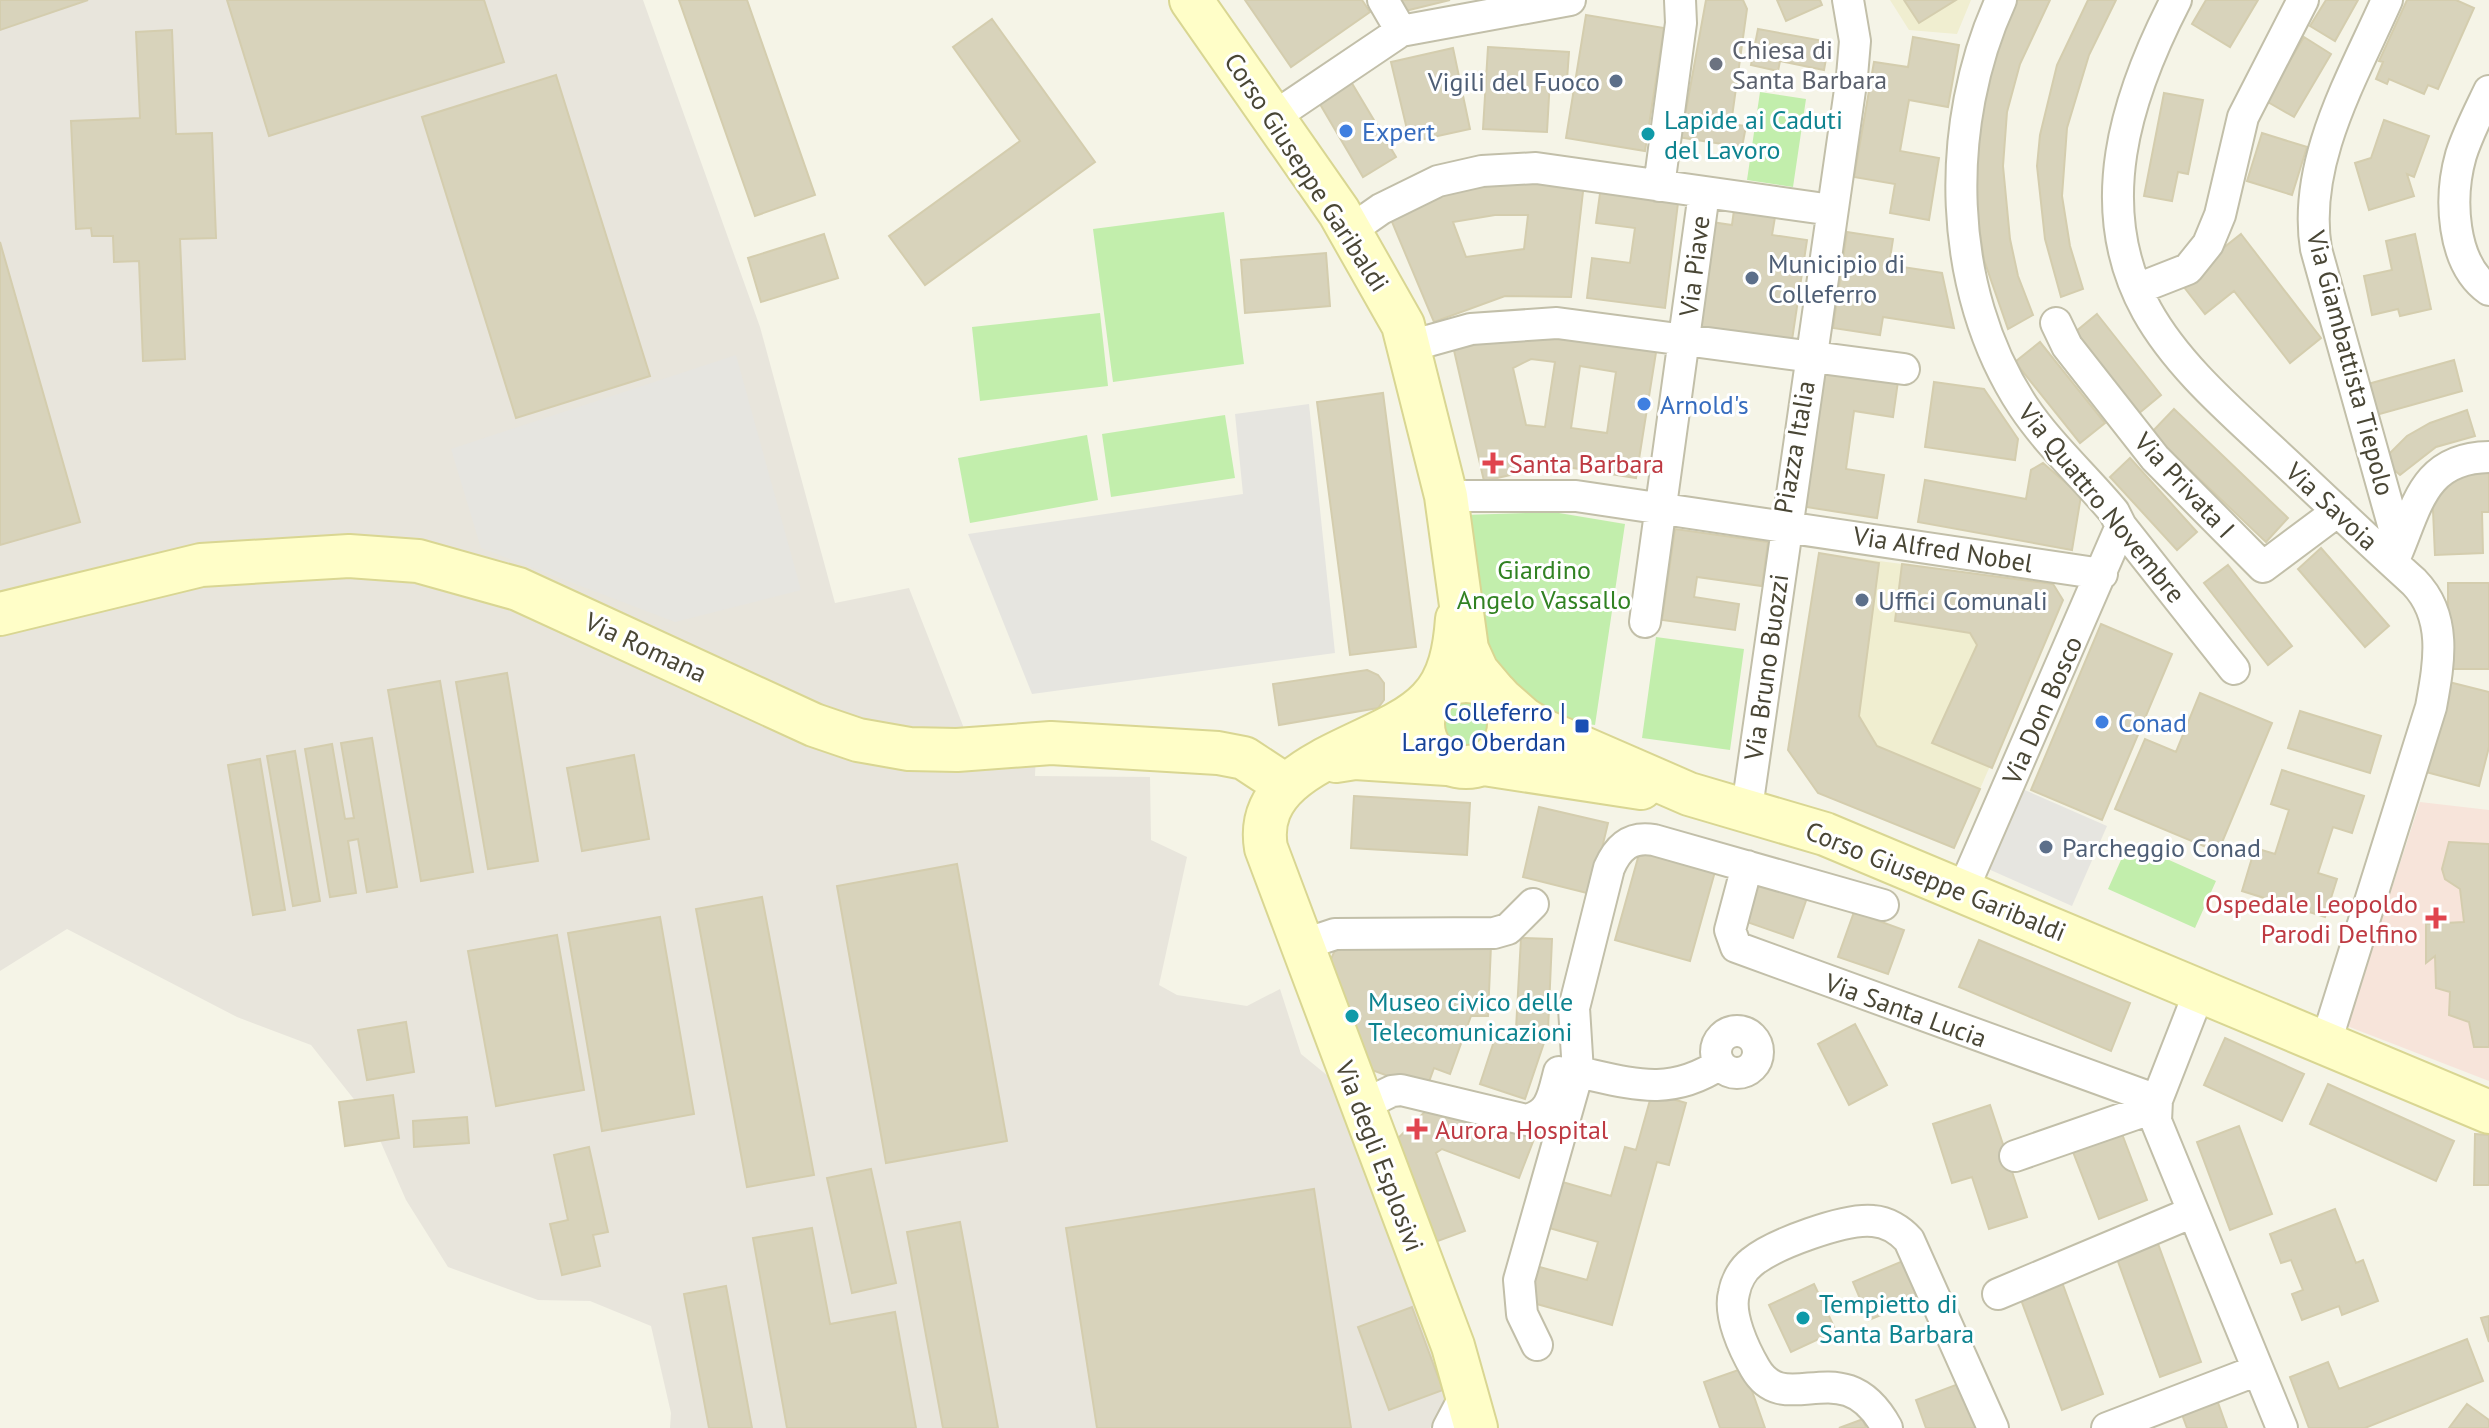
<svg xmlns="http://www.w3.org/2000/svg" width="2489" height="1428" font-family="'PT Sans',sans-serif">
<rect width="100%" height="100%" fill="#f5f4e7"/>
<path fill="#e8e5dc" d="M0,0H643L760,327L835,603L909,588L967,736L1036,752L1035,776L1150,777L1151,840L1187,857L1159,985L1177,995L1247,1006L1280,989L1301,1054L1328,1076L1368,1166L1452,1396L1430,1428H670L671,1413L651,1326L590,1301L538,1300L448,1267L406,1200L372,1122L311,1045L237,1017L67,929L0,971Z"/>
<path fill="#f0eed0" d="M1890,0H1971L1957,34L1909,30Z
M1819,553L2053,584L2063,600L1954,848L1818,793L1788,750Z"/>
<path fill="#f7e4da" d="M2420,802L2489,810V1081L2347,1026Z"/>
<path fill="#c2eeac" d="M1760,92L1806,99L1793,187L1747,180Z
M1224,212L1244,364L1113,382L1093,229Z
M1100,313L1108,386L980,401L972,327Z
M1225,415L1235,478L1111,497L1102,434Z
M1087,435L1098,500L970,523L958,458Z
M1553,512L1625,524L1595,725L1549,719L1487,663L1464,515Z
M1656,637L1744,649L1730,750L1642,738Z
M1439 724a26 26 0 1 1 52 0a26 26 0 1 1-52 0Z
M2129,842L2216,881L2195,928L2108,889Z"/>
<path fill="#e6e5e0" d="M736,355L801,590L675,622L481,548L451,449Z
M1309,404L1335,653L1032,694L968,534L1243,494L1235,414Z
M2020,788L2107,826L2072,906L1986,868Z"/>
<path fill="#d8d3bb" stroke="#d4cdae" stroke-width="2" fill-rule="evenodd" d="M0,0H88L0,30Z
M227,0H484L504,62L269,136Z
M679,0H747L815,195L755,216Z
M1245,0H1362L1370,12L1291,67Z
M1399,0H1450L1405,11Z
M1706,0H1743L1747,9L1731,124L1746,126L1742,147L1677,137L1680,115L1685,116Z
M1777,0H1820L1822,5L1786,21Z
M1904,0H1956L1919,23Z
M2017,0H2050L2020,64L2007,112L2003,166L2010,239L2018,276L2033,315L2008,329L1984,260L1973,186L1977,122L2005,22Z
M2088,0H2116L2089,55L2067,128L2062,196L2070,246L2083,289L2061,297L2045,239L2037,166L2040,135L2057,65Z
M2206,0H2258L2230,47L2192,24Z
M2326,0H2358L2335,41L2310,26Z
M2407,0H2456L2474,8L2438,89L2428,85L2424,94L2389,79L2387,84L2376,79L2383,62L2379,61Z
M1586,15L1664,28L1645,151L1566,138Z
M992,19L1095,162L925,285L889,236L1020,141L953,47Z
M1758,29L1829,42L1824,70L1780,61L1778,71L1751,65Z
M172,30L176,134L212,133L216,238L180,239L185,359L143,361L139,261L114,262L113,236H92L91,228L76,229L71,121L140,118L136,32Z
M1913,37L1959,45L1948,107L1909,100L1900,151L1939,158L1929,220L1890,213L1895,184L1854,177L1874,62L1908,67Z
M2304,37L2331,54L2294,117L2266,101Z
M1488,47L1569,52L1567,80L1550,79L1547,132L1483,129Z
M1453,48L1470,129L1410,142L1391,62Z
M556,75L650,376L516,418L422,117Z
M1350,80L1396,157L1363,177L1317,99Z
M2164,93L2203,100L2188,174L2178,172L2172,201L2144,196Z
M2384,120L2429,136L2414,177L2407,174L2414,196L2369,210L2355,163L2371,158Z
M2262,133L2307,147L2292,195L2247,181Z
M1510,175L1584,183L1571,297L1505,296L1434,322L1387,210ZM1495,215H1528L1524,249L1466,257L1453,222Z
M1601,186L1679,195L1665,308L1587,298L1592,258L1630,263L1635,228L1596,223Z
M1734,210L1775,217L1772,235L1807,240L1792,340L1695,326L1711,222L1732,225Z
M1847,232L1893,239L1889,265L1942,273L1954,328L1883,317L1880,335L1833,328Z
M824,234L838,278L761,302L748,258Z
M2241,234L2321,338L2290,363L2234,291L2205,314L2180,282Z
M2415,234L2431,309L2400,316L2398,309L2372,315L2364,276L2392,270L2386,241Z
M0,242L80,522L0,545Z
M1326,253L1330,306L1245,313L1241,260Z
M2097,314L2161,395L2138,414L2074,333Z
M1536,327L1657,346L1636,478L1554,465L1484,481L1453,346ZM1531,359L1555,362L1545,427L1526,425L1513,368ZM1580,366L1616,372L1607,433L1571,428Z
M2040,342L2105,423L2080,443L2015,362Z
M2454,360L2462,391L2376,415L2368,384Z
M1821,363L1899,374L1893,417L1854,411L1846,469L1884,475L1877,518L1800,506Z
M1934,382L1984,389L2018,439L2015,460L1925,447Z
M1383,393L1416,647L1350,655L1317,402Z
M2174,409L2288,518L2266,542L2151,433Z
M2467,410L2475,436L2436,447L2400,475L2383,460L2407,436L2430,423Z
M2130,458L2197,532L2177,550L2110,477Z
M2043,463L2081,496L2072,550L1918,522L1925,480L2026,499L2031,470Z
M2448,472H2489V512H2482L2483,553L2435,555L2432,488Z
M1675,529L1768,542L1762,586L1697,577L1694,597L1739,604L1735,630L1662,620Z
M2321,548L2389,626L2365,647L2298,569Z
M1819,553L1879,563L1859,716L1877,746L1980,789L1954,848L1818,793L1788,750Z
M1902,564L2053,584L2063,600L1992,768L1932,743L1977,645L1970,633L1895,621Z
M2228,565L2292,646L2268,665L2204,583Z
M2448,583H2489V669H2448Z
M2101,624L2172,654L2102,820L2031,790Z
M1367,670L1378,675L1384,683V700L1378,708L1279,725L1273,684Z
M507,673L538,861L488,869L456,682Z
M440,681L473,872L421,881L388,690Z
M2449,682L2489,692V747L2479,786L2426,772Z
M2200,693L2272,723L2218,852L2115,809L2145,739L2176,752Z
M2300,711L2381,736L2370,773L2288,748Z
M372,738L397,887L367,892L358,839L348,841L356,893L330,897L305,749L332,744L345,819L354,818L341,743Z
M295,751L320,901L293,906L267,756Z
M634,755L649,839L582,851L567,768Z
M260,759L285,910L253,915L228,765Z
M2282,770L2364,796L2352,833L2333,827L2318,873L2337,879L2325,917L2242,891L2255,848L2275,854L2289,810L2271,804Z
M1354,796L1470,803L1467,855L1351,848Z
M1539,807L1608,823L1591,894L1523,877Z
M2449,842L2489,844V1047H2474L2469,1022L2449,1015L2450,992L2436,988L2435,956L2426,963V924L2464,922L2460,889L2445,879L2442,869Z
M1641,847L1716,868L1690,961L1615,940Z
M957,864L1007,1141L886,1163L837,886Z
M1759,879L1808,895L1793,938L1744,921Z
M762,897L814,1175L747,1187L696,909Z
M1854,912L1904,930L1888,974L1838,957Z
M660,917L694,1114L602,1131L568,933Z
M557,935L584,1090L496,1106L468,951Z
M1521,938L1552,939L1548,1031L1525,1099L1480,1084L1495,1038L1511,1044L1516,1029Z
M1340,939L1491,945L1488,1016H1471L1450,1074L1434,1068L1426,1090L1361,1066L1326,970Z
M1979,940L2130,1003L2111,1051L1959,987Z
M406,1022L414,1072L367,1080L358,1030Z
M1855,1024L1887,1085L1849,1105L1818,1044Z
M2225,1038L2304,1074L2282,1121L2204,1085Z
M2328,1084L2454,1141L2436,1181L2310,1124Z
M1652,1093L1686,1103L1669,1165L1657,1162L1612,1325L1526,1301L1536,1266L1587,1280L1598,1242L1546,1227L1559,1181L1611,1196L1625,1147L1636,1150Z
M393,1095L399,1138L345,1146L339,1102Z
M1436,1101L1534,1139L1519,1178L1442,1149L1436,1153L1465,1231L1427,1245L1390,1146Z
M1990,1105L2027,1217L1989,1229L1972,1177L1952,1183L1933,1124Z
M467,1117L469,1143L414,1147L413,1121Z
M2119,1126L2147,1200L2099,1219L2070,1144Z
M2239,1126L2272,1214L2230,1230L2197,1142Z
M2475,1134L2489,1135V1185H2474Z
M589,1147L608,1232L593,1235L600,1266L562,1275L550,1224L568,1220L554,1155Z
M871,1169L896,1283L852,1293L827,1178Z
M1314,1189L1351,1428H1097L1066,1228Z
M2335,1209L2356,1263L2363,1260L2378,1301L2342,1315L2339,1306L2302,1320L2292,1294L2303,1290L2291,1260L2281,1263L2270,1234Z
M960,1222L998,1428H943L907,1232Z
M812,1228L830,1324L895,1312L916,1428H787L753,1238Z
M2157,1241L2201,1362L2160,1377L2116,1256Z
M1910,1258L1925,1297L1869,1320L1853,1282Z
M2059,1274L2103,1394L2062,1410L2017,1289Z
M1814,1284L1836,1331L1791,1352L1769,1305Z
M726,1286L752,1428H709L684,1294Z
M1412,1307L1443,1390L1389,1410L1358,1327Z
M2489,1316V1342L2481,1318Z
M2467,1339L2483,1381L2365,1428H2309L2290,1377L2328,1362L2339,1389Z
M1744,1368L1765,1428H1720L1704,1382Z
M1961,1383L1978,1428H1926L1916,1400Z
M2216,1397L2227,1428H2187L2180,1409Z
M2467,1404L2489,1420V1428H2449Z
M1863,1419L1866,1428H1839Z"/>
<g fill="none" stroke-linecap="round" stroke-linejoin="round">
<g stroke="#c2bfa9" stroke-width="34">
<path id="street" d="M1383,0L1401,31
M2001,0C1944,124 1946,289 2023,406C2049,445 2084,476 2114,512L2121,526L2234,669
M2176,0C2126,97 2090,208 2147,311C2176,363 2225,406 2268,446C2317,491 2365,538 2414,582C2448,617 2439,663 2431,707L2326,1042
M2387,0C2353,77 2302,162 2316,249L2399,546
M2489,91C2479,112 2468,133 2461,155C2449,197 2451,263 2489,290
M1275,116L1401,31L1570,0
M1659,186L1681,23L1680,0
M1351,230L1381,209L1438,181L1482,171L1536,168L1832,210
M2137,289L2188,269L2208,244L2220,215L2243,117L2303,0
M2056,323L2067,346L2155,458L2263,567L2338,511
M1410,346L1471,329L1557,323L1904,369
M1446,496H1576L2102,574
M2397,553C2418,503 2425,458 2489,457
M1645,622L1704,193
M1747,808L1852,76L1855,41L1848,0
M1747,866L1730,930L1736,947L2157,1100
M1962,892L2121,526
M1303,955L1317,940L1335,934L1494,933L1508,929L1533,904
M2200,990L2157,1100L2156,1121L2282,1428
M1716 1052a21 21 0 1 1 42 0a21 21 0 1 1-42 0Z
M1578,1072C1633,1084 1670,1097 1720,1064
M1361,1106L1392,1091L1401,1090L1526,1120C1551,1115 1553,1095 1559,1072
M2015,1156L2156,1107
M1998,1294L2193,1212
M1537,1345L1522,1314L1519,1280L1578,1072L1574,1008L1609,868C1618,847 1631,836 1654,840L1883,905
M1448,1428L1467,1392
M1887,1428C1843,1347 1786,1422 1755,1368C1744,1349 1728,1315 1734,1293C1736,1281 1743,1269 1752,1262C1774,1244 1845,1218 1873,1221C1887,1222 1900,1230 1909,1240L1993,1428
M2107,1428L2258,1370"/>
</g>
<g stroke="#d9d692" stroke-width="46">
<path id="secondary" d="M1191,0L1339,212L1403,325L1446,496L1467,649L1477,671L1499,697L1524,719L1542,730L1689,794L1825,834L2489,1112
M0,614L201,565L349,556L418,561L518,589L814,725L858,740L909,749L957,750L1051,743L1218,753L1244,758L1285,785
M1457,619C1455,647 1450,679 1429,700C1383,749 1251,760 1266,848L1453,1346L1476,1428
M1423 724a43 43 0 1 1 86 0a43 43 0 1 1-86 0Z
M1336,761L1355,758L1447,764
M1484,764L1641,788"/>
</g>
<use href="#street" stroke="#fff" stroke-width="30"/>
<use href="#secondary" stroke="#fffec8" stroke-width="42"/>
</g>
<circle fill="#6b7280" stroke="#fff" stroke-width="3" cx="1716" cy="64" r="8"/>
<g fill="#5c6f8a" stroke="#fff" stroke-width="3">
<circle cx="1616" cy="81" r="8"/>
<circle cx="1752" cy="278" r="8"/>
<circle cx="1862" cy="600" r="8"/>
<circle cx="2046" cy="847" r="8"/>
</g>
<g fill="#3f7fe0" stroke="#fff" stroke-width="3">
<circle cx="1346" cy="131" r="8"/>
<circle cx="1644" cy="404" r="8"/>
<circle cx="2102" cy="722" r="8"/>
</g>
<g fill="#0f9aa8" stroke="#fff" stroke-width="3">
<circle cx="1648" cy="134" r="8"/>
<circle cx="1352" cy="1016" r="8"/>
<circle cx="1803" cy="1318" r="8"/>
</g>
<g fill="#e0444e" stroke="#fff" stroke-width="3">
<path d="M1489 451h8v8h8v8h-8v8h-8v-8h-8v-8h8z"/>
<path d="M2432 906h8v8h8v8h-8v8h-8v-8h-8v-8h8z"/>
<path d="M1413 1117h8v8h8v8h-8v8h-8v-8h-8v-8h8z"/>
</g>
<rect fill="#1a4fb4" stroke="#fff" stroke-width="3" x="1574" y="718" width="16" height="16" rx="4"/>
<g text-anchor="middle" dominant-baseline="central" stroke-width="6" stroke-linejoin="round" paint-order="stroke">
<g font-size="26" fill="#5b616d" stroke="#fff" text-anchor="start">
<text x="1732" y="49">Chiesa di<tspan x="1732" dy="30">Santa Barbara</tspan></text>
</g>
<g font-size="26" fill="#4e5e75" stroke="#fff" text-anchor="start">
<text x="1600" y="81" text-anchor="end">Vigili del Fuoco</text>
<text x="1768" y="263">Municipio di<tspan x="1768" dy="30">Colleferro</tspan></text>
<text x="1878" y="600">Uffici Comunali</text>
<text x="2062" y="847">Parcheggio Conad</text>
</g>
<g font-size="26" fill="#0d838f" stroke="#fff" text-anchor="start">
<text x="1664" y="119">Lapide ai Caduti<tspan x="1664" dy="30">del Lavoro</tspan></text>
<text x="1368" y="1001">Museo civico delle<tspan x="1368" dy="30">Telecomunicazioni</tspan></text>
<text x="1819" y="1303">Tempietto di<tspan x="1819" dy="30">Santa Barbara</tspan></text>
</g>
<g font-size="26" fill="#366cbe" stroke="#fff" text-anchor="start">
<text x="1362" y="131">Expert</text>
<text x="1660" y="404">Arnold's</text>
<text x="2118" y="722">Conad</text>
</g>
<g font-size="26" fill="#494635" stroke="#fff">
<text transform="translate(1307 172) rotate(57)">Corso Giuseppe Garibaldi</text>
<text transform="translate(1694 266) rotate(-83)">Via Piave</text>
<text transform="translate(2351 363) rotate(75)">Via Giambattista Tiepolo</text>
<text transform="translate(1794 447) rotate(-80)">Piazza Italia</text>
<text transform="translate(2185 485) rotate(47)">Via Privata I</text>
<text transform="translate(2102 503) rotate(51)">Via Quattro Novembre</text>
<text transform="translate(2332 506) rotate(43)">Via Savoia</text>
<text transform="translate(1943 549) rotate(9)">Via Alfred Nobel</text>
<text transform="translate(646 647) rotate(25)">Via Romana</text>
<text transform="translate(1766 667) rotate(-82)">Via Bruno Buozzi</text>
<text transform="translate(2042 710) rotate(-66)">Via Don Bosco</text>
<text transform="translate(1936 881) rotate(22)">Corso Giuseppe Garibaldi</text>
<text transform="translate(1906 1010) rotate(20)">Via Santa Lucia</text>
<text transform="translate(1380 1156) rotate(69)">Via degli Esplosivi</text>
</g>
<g font-size="26" fill="#be3a42" stroke="#fff" text-anchor="start">
<text x="1509" y="463">Santa Barbara</text>
<text x="2418" y="903" text-anchor="end">Ospedale Leopoldo<tspan x="2418" dy="30">Parodi Delfino</tspan></text>
<text x="1435" y="1129">Aurora Hospital</text>
</g>
<g font-size="26" fill="#318222" stroke="#fff">
<text x="1544" y="569">Giardino<tspan x="1544" dy="30">Angelo Vassallo</tspan></text>
</g>
<g font-size="26" fill="#164399" stroke="#fff" text-anchor="end">
<text x="1566" y="711">Colleferro |<tspan x="1566" dy="30">Largo Oberdan</tspan></text>
</g>
</g>
</svg>
